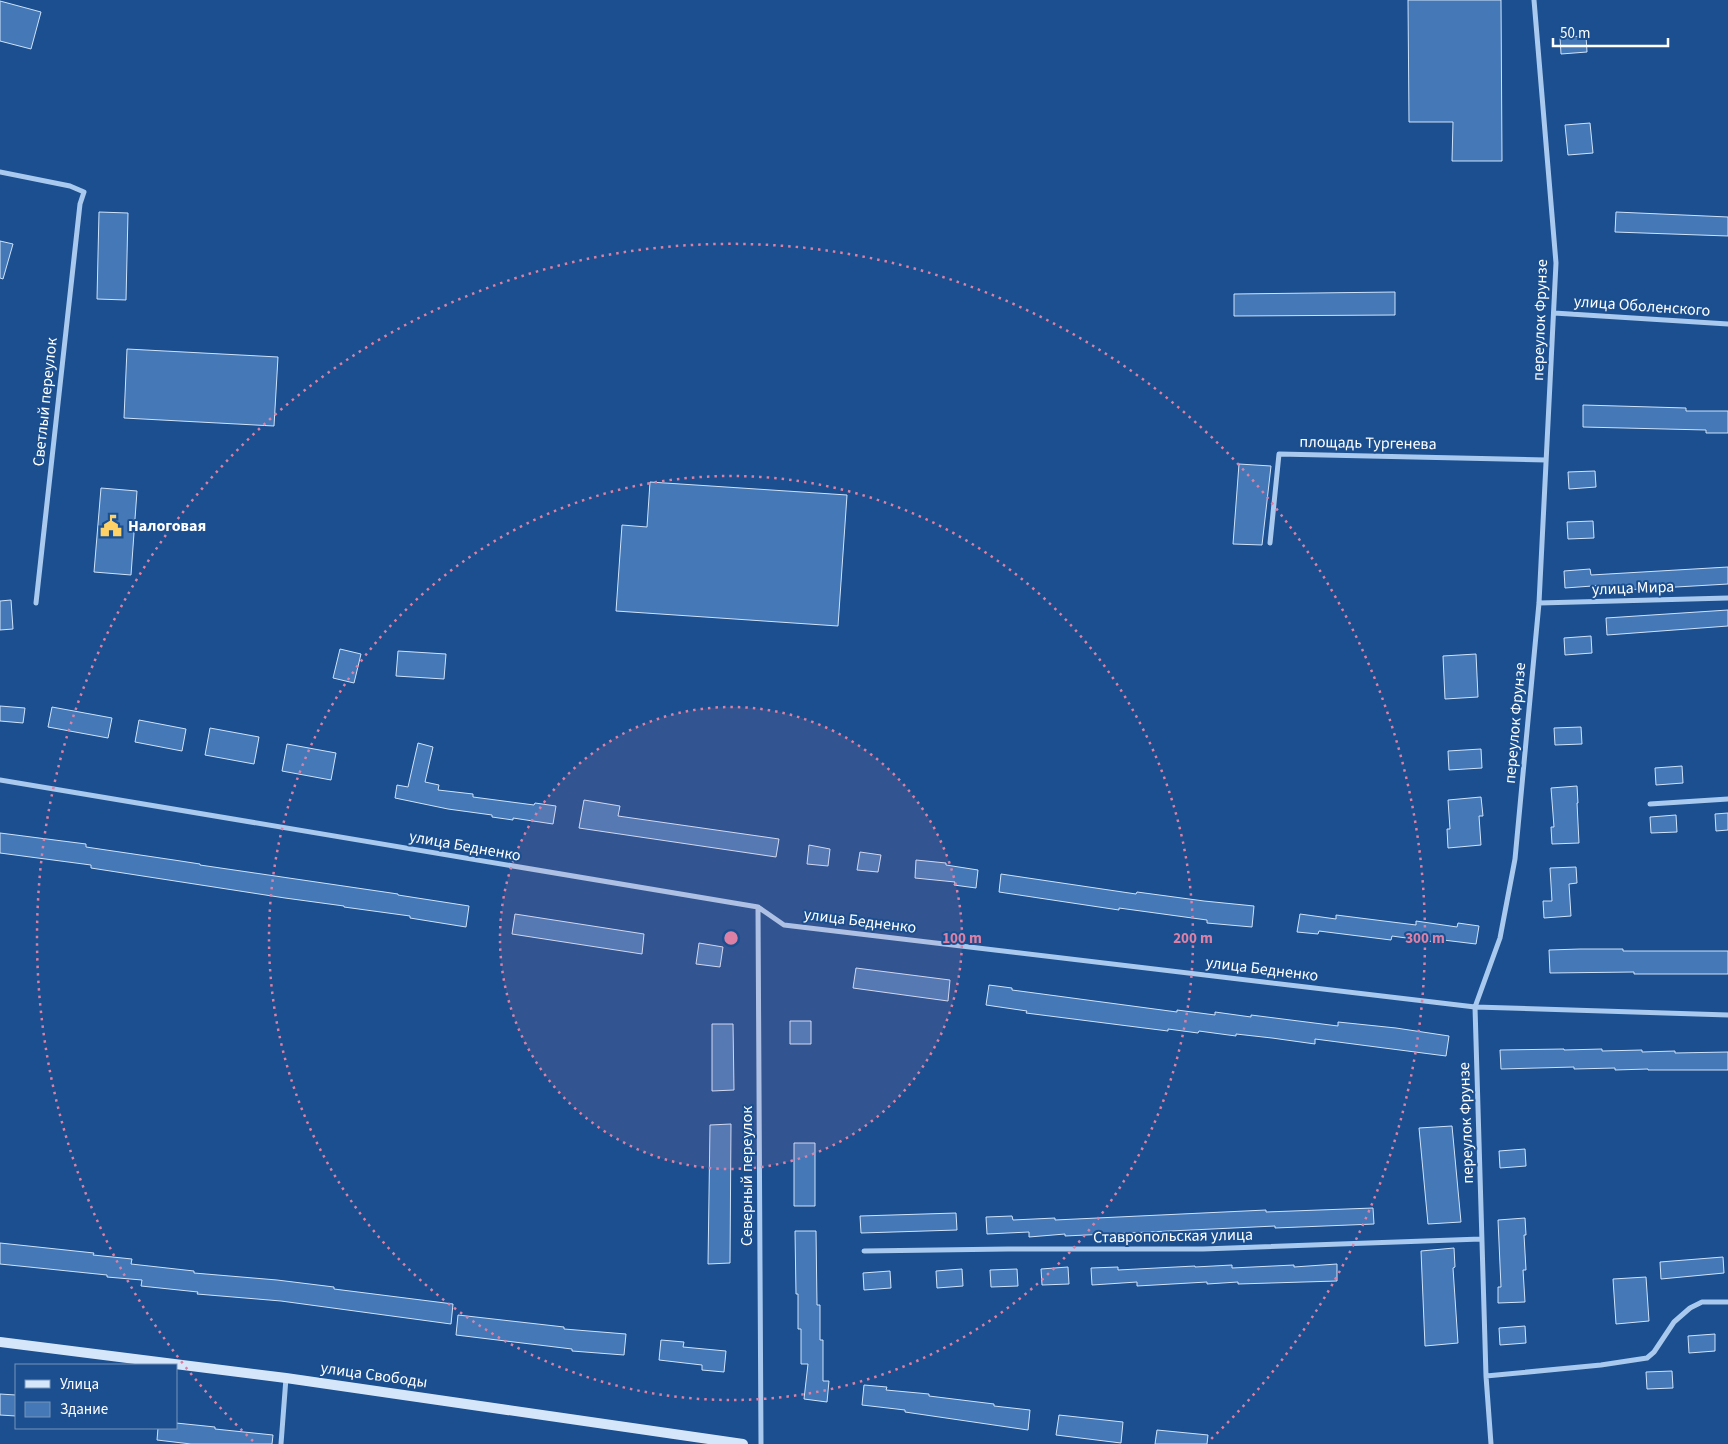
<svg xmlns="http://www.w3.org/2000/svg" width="1728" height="1444" font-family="'Source Sans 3',sans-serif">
<rect width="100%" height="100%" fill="#1b4f8f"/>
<path fill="#4478b7" stroke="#cfe3fa" d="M1408,0H1501L1502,161H1452L1453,122H1409Z
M0,1L41,12L31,49L0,41Z
M1586,36L1587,52L1561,54L1560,37Z
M1590,123L1593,153L1568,155L1565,125Z
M99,212L128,213L126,300L97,299Z
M1616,212L1728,217V236L1615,232Z
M0,241L13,244L3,279L0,278Z
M1395,292V315L1234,316V294Z
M127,349L278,357L274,426L124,418Z
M1583,405L1686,408V411H1728V433H1706V430L1583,427Z
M1239,464L1271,466L1262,545L1233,544Z
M1595,471L1596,487L1569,489L1568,472Z
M650,482L847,495L838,626L616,611L622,525L647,527Z
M101,488L137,491L131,575L94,572Z
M1593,521L1594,538L1568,539L1567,522Z
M1728,567V584L1607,591L1606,585L1565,588L1564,571L1590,569L1591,575Z
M11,600L13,629L0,630V601Z
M1728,610V626L1607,635L1606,618Z
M1591,636L1592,653L1565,655L1564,638Z
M340,649L361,654L354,683L333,678Z
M398,651L446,654L444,679L396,676Z
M1476,654L1478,697L1445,699L1443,656Z
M0,706L25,708L23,723L0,721Z
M52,707L112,718L108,738L48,727Z
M139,720L186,729L182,751L135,742Z
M1581,727L1582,744L1555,745L1554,728Z
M210,728L259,737L254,764L205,755Z
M418,743L433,747L425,782L439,785L438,790L473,794V797L534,805L535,803L556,806L553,824L513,818V820L492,817V815L448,809L395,798L397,785L408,787Z
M287,744L336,753L331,780L282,771Z
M1481,749L1482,768L1449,770L1448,751Z
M1682,766L1683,783L1656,785L1655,768Z
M1577,786L1578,803H1577L1579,843L1552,844L1551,827H1554L1551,788Z
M1481,797L1483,816H1479L1481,845L1448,848L1447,829H1450L1448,800Z
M584,800L620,806L618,816L779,839L776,857L579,828Z
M1728,813V830L1716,831L1715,814Z
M1676,815L1677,832L1651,833L1650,817Z
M0,833L86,844V847L174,860L200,864V865L398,894V895L469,906L466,927L410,918V916L344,907V906L285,898L91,868V865L0,853Z
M809,845L830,849L828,866L807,864Z
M860,852L881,855L878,872L857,870Z
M916,860L946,863V865L978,870L976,888L954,885L955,882L915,878Z
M1576,867L1577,883L1569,884L1571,916L1544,918L1543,901H1552L1550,868Z
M1001,874L1136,894L1137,892L1204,901L1254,906L1252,927L1207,923V920L1119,908V910L999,892Z
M515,914L644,934L642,954L512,934Z
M1300,914L1336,919V915L1416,925V921L1457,927L1458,923L1479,926L1476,944L1435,939V942L1392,936L1391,940L1319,931L1318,934L1297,932Z
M699,943L723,947L720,967L696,964Z
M1580,949H1623V951H1728V974H1634V972L1550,973L1549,950Z
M856,968L950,980L948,1001L853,988Z
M989,985L1012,988V990L1177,1012V1010L1215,1015V1012L1251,1017V1015L1338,1026V1022L1396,1028L1449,1036L1446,1056L1315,1039V1044L1272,1038L1236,1034V1036L1199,1031L1198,1033L1168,1029V1031L1026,1013L1027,1011L986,1005Z
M790,1021H811V1044H790Z
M712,1024H733L734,1090L712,1091Z
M1564,1049V1050L1602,1049V1051L1642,1050V1052L1675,1051V1053L1728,1052V1070H1648V1069L1615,1070V1068L1574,1069V1067L1501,1069L1500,1050Z
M731,1124L730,1263L708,1264L710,1125Z
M1452,1126L1461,1222L1428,1224L1419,1128Z
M794,1143H815V1206H794Z
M1525,1149L1526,1166L1500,1168L1499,1151Z
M1373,1208L1374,1224L1275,1228V1226L1065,1236V1234L1029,1237V1232L987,1234L986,1217L1012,1216L1013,1220L1055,1218V1220L1266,1210V1212Z
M956,1213L957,1230L861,1233L860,1216Z
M1525,1218L1526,1235H1524L1526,1270H1523L1525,1302L1498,1303V1287H1501L1498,1220Z
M795,1231H816L817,1305H820V1340H823V1381H829L827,1402L804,1399L808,1364H801V1329H798V1294H796Z
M0,1243L94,1253L93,1255L132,1259L131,1264L194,1271V1273L277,1280L334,1287V1289L453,1304L451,1324L281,1301L197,1294L198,1292L141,1286L142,1280L107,1277V1275L0,1264Z
M1454,1248L1455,1267L1453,1268L1458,1343L1425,1346L1421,1251Z
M1723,1257L1724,1273L1661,1279L1660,1262Z
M1337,1264V1281L1238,1284V1282L1207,1284V1282L1137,1286V1282L1092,1285L1091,1268L1118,1267V1270L1195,1266V1267L1232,1265V1268L1294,1265V1267Z
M1068,1267L1069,1284L1042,1285L1041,1269Z
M962,1269L963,1286L937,1288L936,1271Z
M1017,1269L1018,1286L991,1287L990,1270Z
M890,1271L891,1288L864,1290L863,1273Z
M1646,1277L1649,1321L1616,1324L1613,1279Z
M458,1315L564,1327V1329L626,1334L624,1355L572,1351V1349L456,1335Z
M1525,1326L1526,1343L1500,1345L1499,1328Z
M1715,1334V1351L1689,1353L1688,1336Z
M661,1340L684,1342L683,1347L726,1351L724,1372L702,1370V1365L659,1360Z
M1672,1371L1673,1388L1647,1389L1646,1372Z
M864,1385L887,1387L886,1390L929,1394V1396L994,1404V1406L1030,1410L1028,1430L905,1412V1410L862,1405Z
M0,1394L16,1395V1416L0,1415Z
M1059,1415L1123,1422L1121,1443L1056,1435Z
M176,1423L215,1427V1429L273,1435L272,1444H191L157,1440L158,1428H176Z
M1157,1430L1208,1435L1207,1444H1155Z"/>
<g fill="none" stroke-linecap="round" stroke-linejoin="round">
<path stroke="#a9c9ee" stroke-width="5" d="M0,172L70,186L84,192L80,204L36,603
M1554,313L1728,324
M1270,543L1279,454L1546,460
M1539,603L1728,598
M0,780L758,907L784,925L1475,1007L1728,1015
M1650,804L1728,799
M758,907L761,1444
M864,1251L1008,1249H1203L1481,1239
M1486,1376L1601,1365L1647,1358L1654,1352L1674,1322L1690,1308L1702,1302H1728
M281,1444L286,1378
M1491,1444L1486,1376L1475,1007L1500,938L1515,859L1539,603L1556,263L1534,0"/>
<path stroke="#d6e6fa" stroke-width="10" d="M0,1342L286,1378L743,1444"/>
</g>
<circle cx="731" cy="938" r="231" fill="#dd80a5" fill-opacity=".12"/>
<g fill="none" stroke="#dd80a5" stroke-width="2.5" stroke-dasharray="2.5 5">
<circle cx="731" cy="938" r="231"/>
<circle cx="731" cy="938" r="462"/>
<path d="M253 1441A694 694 0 1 1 1209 1441"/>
</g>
<defs>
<g id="civic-bare" transform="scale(1.725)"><path d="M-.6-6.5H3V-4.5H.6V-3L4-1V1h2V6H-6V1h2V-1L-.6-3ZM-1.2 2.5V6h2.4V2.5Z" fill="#ffd166" stroke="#1b4f8f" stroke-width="2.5" paint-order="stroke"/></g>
</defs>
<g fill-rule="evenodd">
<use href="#civic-bare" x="111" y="526"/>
</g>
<g text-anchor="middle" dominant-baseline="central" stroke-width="4" stroke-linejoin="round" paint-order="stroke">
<g font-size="16" fill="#fff" stroke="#1b4f8f">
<text transform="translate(1642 306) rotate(4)">улица Оболенского</text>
<text transform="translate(1540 320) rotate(-88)">переулок Фрунзе</text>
<text transform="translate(45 402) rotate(-84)">Светлый переулок</text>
<text transform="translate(1368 443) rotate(1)">площадь Тургенева</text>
<text transform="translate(1633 588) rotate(-2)">улица Мира</text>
<text transform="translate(1515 723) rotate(-85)">переулок Фрунзе</text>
<text transform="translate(465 846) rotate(10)">улица Бедненко</text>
<text transform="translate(860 921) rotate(7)">улица Бедненко</text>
<text transform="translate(1262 969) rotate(7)">улица Бедненко</text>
<text transform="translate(1466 1123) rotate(-92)">переулок Фрунзе</text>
<text transform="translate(747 1176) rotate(-90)">Северный переулок</text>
<text transform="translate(1173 1236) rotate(-1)">Ставропольская улица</text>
<text transform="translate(374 1375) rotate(8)">улица Свободы</text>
</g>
<g font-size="16" font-weight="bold" fill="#fff" stroke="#1b4f8f" text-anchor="start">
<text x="128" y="526">Налоговая</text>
</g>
</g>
<circle cx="731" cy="938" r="8" fill="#dd80a5" stroke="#1b4f8f" stroke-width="2.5"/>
<g font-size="15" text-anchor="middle" font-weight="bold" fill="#dd80a5" stroke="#1b4f8f" stroke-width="4" stroke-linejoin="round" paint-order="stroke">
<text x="962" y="943">100 m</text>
<text x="1193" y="943">200 m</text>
<text x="1425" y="943">300 m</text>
</g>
<rect x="15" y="1364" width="162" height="65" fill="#1b4f8f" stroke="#7695bc"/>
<rect x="25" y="1380" width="25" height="8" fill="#d6e6fa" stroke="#7695bc"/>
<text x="60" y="1389" font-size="15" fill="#ffffff">Улица</text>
<rect x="25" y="1402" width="25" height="15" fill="#4478b7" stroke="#7695bc"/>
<text x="60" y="1414" font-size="15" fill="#ffffff">Здание</text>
<path d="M1553 38v8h115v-8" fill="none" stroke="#ffffff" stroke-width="2.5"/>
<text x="1560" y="38" font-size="15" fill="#ffffff" stroke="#1b4f8f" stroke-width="4" paint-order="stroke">50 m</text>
</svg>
